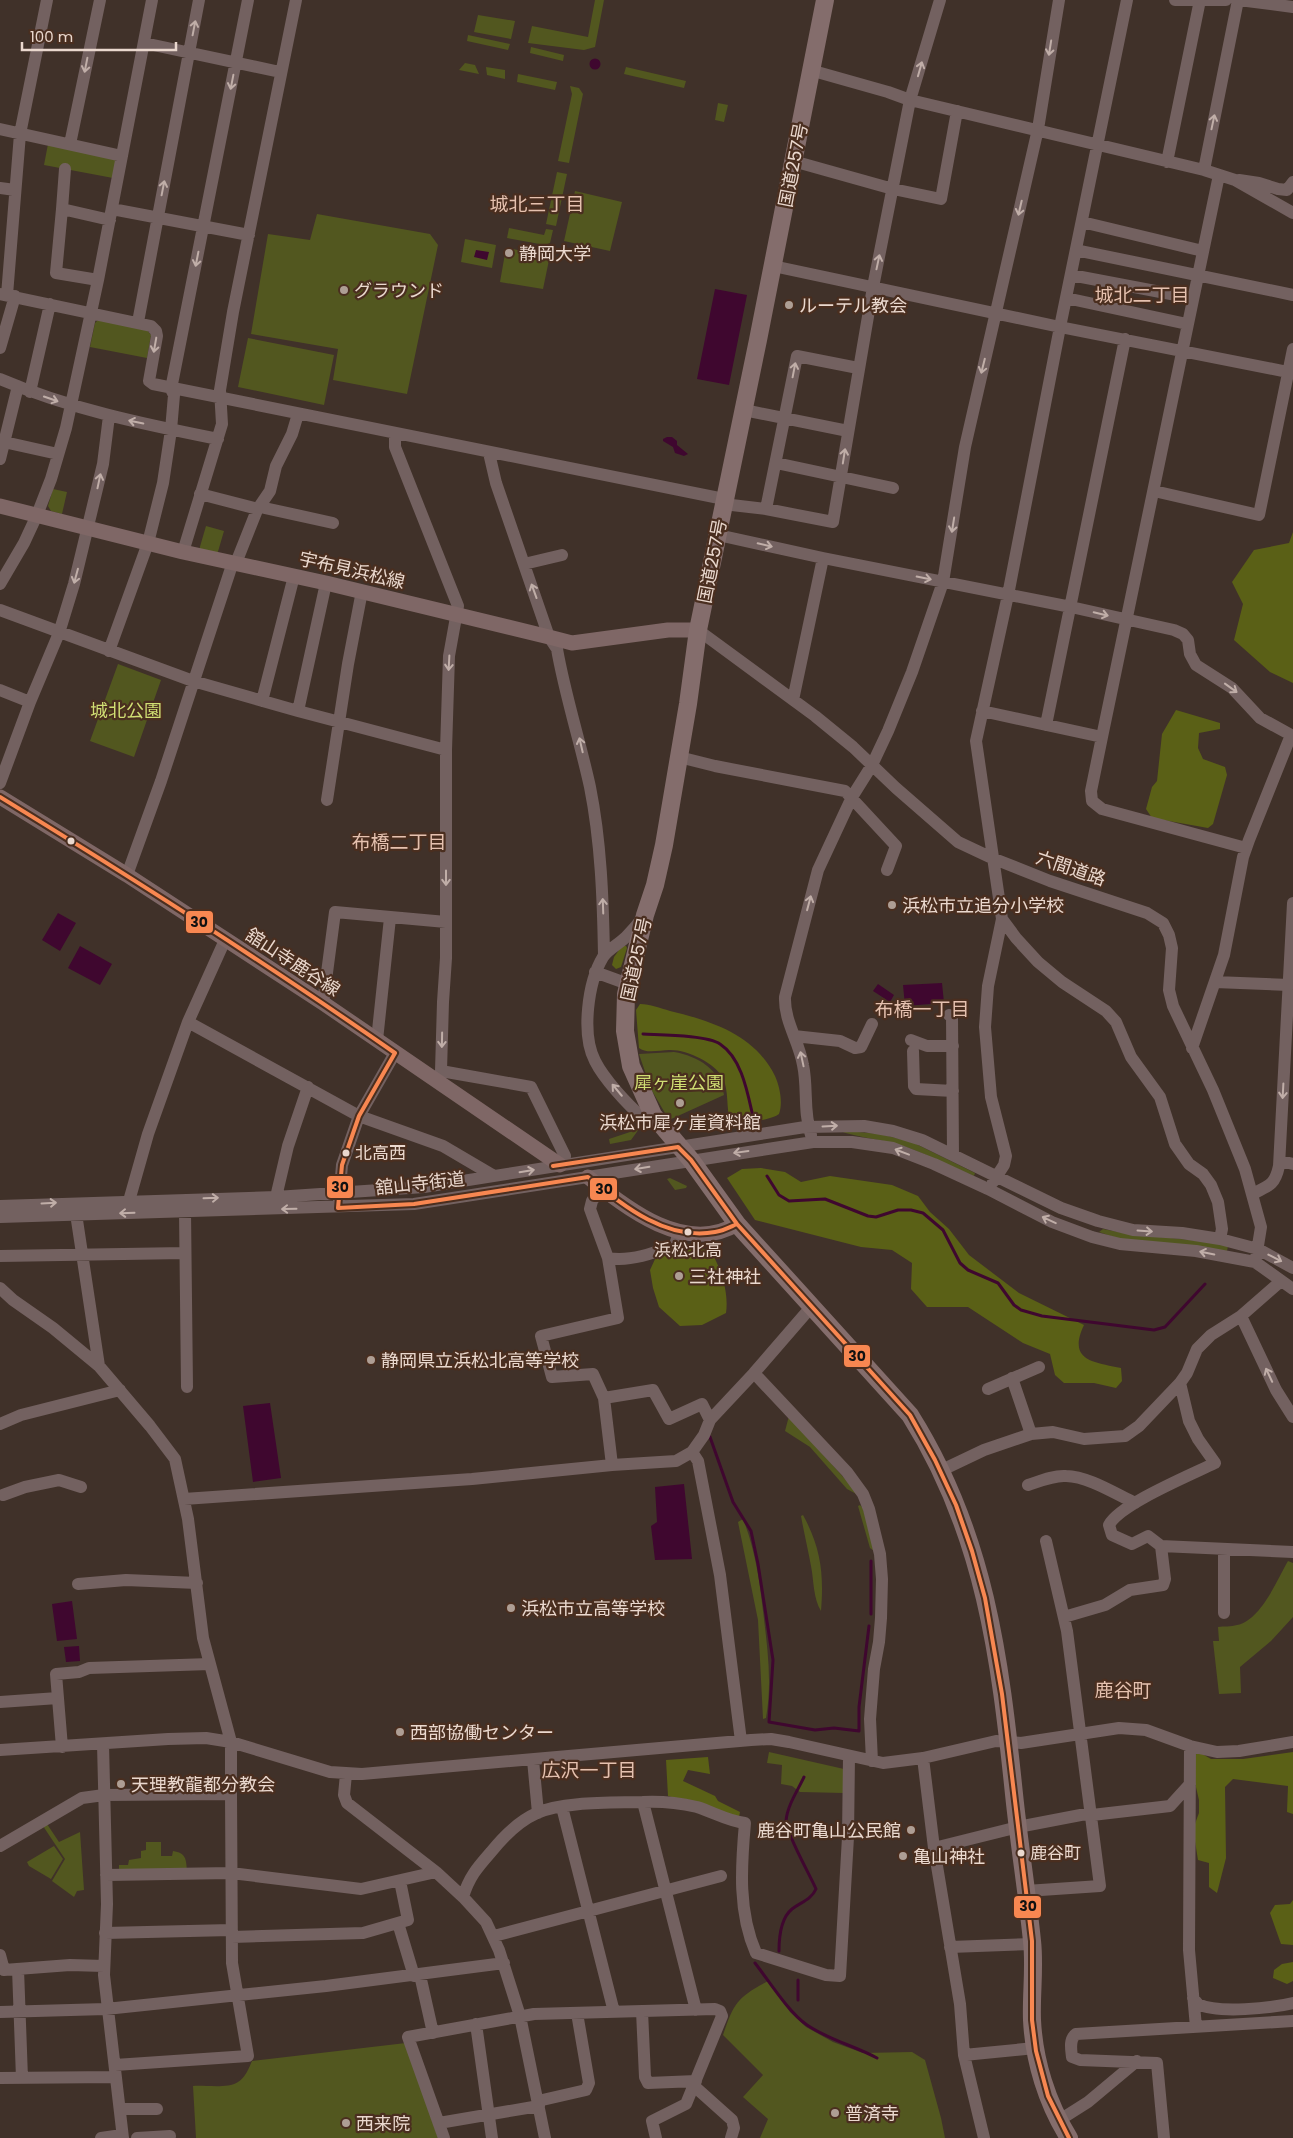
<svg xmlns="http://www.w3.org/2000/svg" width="1293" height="2138" font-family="Poppins,'Noto Sans JP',sans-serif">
<rect width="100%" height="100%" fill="#403129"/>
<path fill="#52571f" d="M595,0H604L595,47L584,50L528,43L532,26L588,37Z
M478,15L515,21L511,39L474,32Z
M468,35L510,44L508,50L467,41Z
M531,47L564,55L563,61L530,53Z
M465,63L475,65L479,74L459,70Z
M486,67L505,70V79L487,75Z
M626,67L686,81L684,88L624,74Z
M518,74L557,82L555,90L517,82Z
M570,86L579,88L583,94L569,163L558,161L572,94Z
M718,103L728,105L724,122L715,120Z
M48,144L116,157L113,178L44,165Z
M557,172L567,174L556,226L546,224Z
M575,191L622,202L610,251L564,241Z
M317,214L430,234L438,245L407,394L333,380L338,349L251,334L268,234L310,240Z
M509,228L544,235L546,229L553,230L550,243L545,245L507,238Z
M465,239L496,245L492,268L461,262Z
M506,248L545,255L549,260L543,289L500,282Z
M98,320L147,330L151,335L147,358L90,347L95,323Z
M248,338L334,355L324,405L238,387Z
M53,489L67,492L62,514L51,511L48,506Z
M206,526L224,531L217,555L199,550Z
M118,664L161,680L134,757L90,741Z
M674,1052C698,1056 721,1070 724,1095L669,1120L651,1089L639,1054Z
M639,1129L631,1140L610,1144L609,1139Z
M837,1130L880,1134L912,1142L975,1173L974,1176C952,1167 931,1156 909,1148C886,1139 860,1139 837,1130Z
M670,1178L687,1186L686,1188L675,1190L667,1179Z
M1103,1229C1144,1238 1186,1237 1228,1246L1227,1251L1120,1239L1099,1232Z
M789,1416L860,1496L847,1489L810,1447L785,1431Z
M860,1505L863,1508L874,1551L870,1548L858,1506Z
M803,1515C821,1548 824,1574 821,1611C813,1598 814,1581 811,1566C808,1549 804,1533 801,1516Z
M743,1519C756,1551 760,1585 764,1619C768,1652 772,1685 766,1718L763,1719L758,1620L738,1522Z
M1288,1561L1293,1563V1617L1271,1641L1240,1667L1241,1693L1219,1694L1213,1641H1219L1218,1627C1224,1626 1231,1627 1237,1625C1261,1620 1277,1580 1288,1561Z
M769,1752L844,1769V1793L800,1792L792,1786L781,1784L782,1765L767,1763Z
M47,1824L59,1842L80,1832L84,1890L77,1891L74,1897L52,1881L65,1859L43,1826Z
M146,1842H161V1856H172L173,1851C186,1853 186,1859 187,1870L119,1872V1865H128L129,1860L141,1858V1851L146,1850Z
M54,1846L63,1859L51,1879L29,1866L27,1862Z
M768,1981L790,2012L806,2027L833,2042L863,2053L912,2052L925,2060L941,2118L945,2138H760L768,2119L743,2097L763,2075L723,2035C734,2002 738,1997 768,1981Z
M406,2043L438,2138H196L193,2086C206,2085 227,2089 238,2082C245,2078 249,2068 252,2061Z"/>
<path fill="#5a6016" d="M1293,532V683L1270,672L1234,640L1243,604L1232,582L1254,550L1289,543Z
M1176,710L1220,723V729L1199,733L1198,748L1203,759L1225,767L1227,775L1213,824L1208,828L1152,818L1146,809L1152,787L1157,781L1162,734Z
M622,946H626L627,948L621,967L616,969L612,965L614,957Z
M640,1004C650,1004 660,1008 670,1011C712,1021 755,1035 775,1076C780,1087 783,1103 779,1114C772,1120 738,1125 730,1121C726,1107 729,1092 723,1078C715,1063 686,1049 669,1050C660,1050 646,1054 639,1048L636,1010Z
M761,1168L785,1172L801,1182L830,1176L892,1185L918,1196L930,1212L949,1229L969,1255L1019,1293L1084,1325C1067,1361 1094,1362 1121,1368L1122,1381L1116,1388L1094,1383H1064L1055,1375L1050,1354L1023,1343L968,1307H927L911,1289L912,1263L892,1250L861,1247L755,1220L727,1178L742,1169Z
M678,1247H691L711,1251C721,1269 729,1292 726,1313L702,1325L680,1326L659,1307L653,1288L650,1270L656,1257Z
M1197,1751L1211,1759H1243L1293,1752V1814L1287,1812L1288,1786L1233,1779L1225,1787L1226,1858L1217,1893L1209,1887V1863L1198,1860L1193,1829L1199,1813V1800L1192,1770Z
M708,1757L710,1774L688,1770L683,1781L715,1796L718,1801L740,1812L739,1817L668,1796L666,1760Z
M1293,1900V1945L1281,1944L1270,1913L1275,1905L1290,1904Z
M1293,1962V1981L1287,1984L1273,1978L1274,1970L1282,1964Z"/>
<path fill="#3f072f" d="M589.5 64a5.5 5.5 0 1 1 11 0a5.5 5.5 0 1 1-11 0Z
M476,250L489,252L487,260L474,257Z
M715,289L747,295L729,385L697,379Z
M667,437H672L677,441V445L688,454L684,456L675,453L673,447L663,441V439Z
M58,913L76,923L60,951L42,940Z
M80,946L112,964L100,985L68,968Z
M942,983L944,1003L905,1006L903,985Z
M878,984L894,995L890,1002L873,991Z
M270,1403L281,1478L253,1482L243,1406Z
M684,1484L692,1559L655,1560L651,1526L657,1522L655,1487Z
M72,1601L77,1639L57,1641L52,1604Z
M79,1646L80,1661L66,1662L64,1647Z"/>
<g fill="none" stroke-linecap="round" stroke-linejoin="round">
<path stroke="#3f072f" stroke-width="3" d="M643,1034C660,1035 707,1035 720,1044C743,1059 748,1096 754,1121
M767,1176L779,1195L789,1201L825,1199L868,1216L876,1217L898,1210H911L923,1213L943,1230L960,1263L968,1270L998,1283L1014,1305L1021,1310L1042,1316L1154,1330L1165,1327L1205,1284
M710,1437L733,1502L751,1531L758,1564L773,1660L769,1722L815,1730L834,1728L859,1731V1707L869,1626
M871,1614V1561
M779,1951C779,1937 781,1918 792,1909C801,1902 811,1900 816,1889C810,1875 786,1833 786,1821C787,1806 798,1790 804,1777
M755,1963C769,1981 789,2013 807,2025C829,2040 855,2046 877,2058
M798,1980V2000"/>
<path stroke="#736160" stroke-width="12" d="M1175,0H1226
M1239,0L1293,7
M144,43L280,72
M810,70L888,92L910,100L1204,170L1235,180L1293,213
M0,129L122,156
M70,144L100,0
M793,161L893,189L941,199L957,111
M1167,162L1200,0
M1204,170L1238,0
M1239,180L1259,183L1278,189L1287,190L1293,182
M0,188L15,190
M62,209L65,169
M112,209L249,235
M1082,222L1203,251
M1076,250L1293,295
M773,266L1060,327L1293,373
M1071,275L1192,298
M98,280L56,273L62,209L110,220
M0,294L151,326L156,331L157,336L149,381L153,384L724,499
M7,295L20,134L47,0
M1066,298L1187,324
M138,322L199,0
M0,348L15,296
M0,379C70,409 143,424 218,439
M30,392L50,304
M744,410L848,431
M395,434V447L458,606L449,656L446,750V958L443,1002L441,1071L438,1081
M0,441L58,454
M489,453L496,483L549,637L557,649C565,695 580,741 590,787C601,842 603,899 604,955
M0,459L18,386
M776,463L893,488
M1154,491L1259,515L1293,349
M200,494L258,509
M723,504L766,509L833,522L873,287L910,100L940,0
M260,507L333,523
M766,509L797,356L858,368
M718,535L823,558L1071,607L1174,630L1183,634L1188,640L1190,654L1196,665L1232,688L1260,718L1293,736
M183,552L222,424L220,390L233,312L296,0
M236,563L257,510L270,491L276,466L292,434L298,414
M524,564L562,555
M0,584L24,543L37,515L51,479L66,428L98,280L152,0
M0,610L193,681L298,711L446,750
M698,630L815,716L853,747L896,788L958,842L992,858L1050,881L1147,913L1163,923L1169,935L1172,948L1169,990L1173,1006L1213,1090L1245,1169L1261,1227L1256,1258
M109,651L148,543L163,483L171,430L174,395L171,389L248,0
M0,690L30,702
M793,700L823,558
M262,701L294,576
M298,711L326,583
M982,711L1102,737L1219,175
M1046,725L1125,339
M1102,737L1091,791L1092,801L1102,809L1246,848
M679,757L715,766L845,791L896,846L887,870
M0,783L30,702L59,633L74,584L103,464L109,416
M327,800L348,664L362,591
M127,875L161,781L233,562
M643,917C638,924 632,931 626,937C619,944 608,949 603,957C588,982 581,1034 595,1061C604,1079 627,1104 642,1117L653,1115
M1002,919L1016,938L1038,962L1062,982L1106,1011L1116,1022L1131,1057L1160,1097L1175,1144L1189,1164L1203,1174L1211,1185L1218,1202L1222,1229L1220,1239
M225,940L188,1022L359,1116L443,1146L494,1176
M595,972L628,984
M1215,982L1289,985
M323,1003L335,912L446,922
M949,1015L952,1016L953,1155
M794,1036L840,1041L855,1048L861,1047L872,1024
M377,1040L390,918
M911,1040L927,1046H953
M1192,1048L1224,955L1243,857L1249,840L1291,735
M913,1051L914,1086L916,1089L953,1091
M441,1071L531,1087L565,1156
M811,1135C803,1111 808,1088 803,1065C799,1041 784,1021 785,997L818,870L852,797L872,765L888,731L912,672L943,582L965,447L1038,129L1059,0
M1280,1161L1293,1164
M993,1182L1004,1165L1006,1156L991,1097L985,1027L988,986L1002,919L976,741L1008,595L1060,327L1127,0
M601,1188L592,1201L590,1209L608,1258L618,1318L541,1336L552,1377L593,1374L604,1398L653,1390L669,1419L702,1404L710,1420
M1252,1194C1269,1186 1275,1185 1279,1166L1293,903
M276,1197L288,1146L308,1087
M129,1201L148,1134L188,1022
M339,1201L342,1165L359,1116L395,1053
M0,1206L276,1197L424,1187L805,1127L864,1126L893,1131L922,1140L1061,1208L1098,1221L1133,1230L1182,1233L1220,1239L1258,1249L1293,1268
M185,1211L187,1387
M0,1217L414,1204L813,1142H852L893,1148L934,1164L988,1189L1052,1222L1092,1237L1120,1244L1196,1251L1255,1262L1293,1289
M0,1256L185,1253
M608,1258C630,1262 654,1253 675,1245L679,1232
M0,1288L13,1300L53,1328L99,1366
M812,1306L754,1373L847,1472L863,1494L869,1509L880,1554L882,1579L881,1618L879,1642L874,1669L870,1719L872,1761
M1241,1316L1276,1390L1293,1417
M1012,1378L1031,1434
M1180,1383L1189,1421L1198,1439L1215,1463C1191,1475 1120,1504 1109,1525L1112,1535L1132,1544L1148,1536L1161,1546L1293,1552
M988,1389L1039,1367
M604,1398L612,1465
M0,1424L21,1415L120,1390
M942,1470L984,1450L1031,1434L1053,1432L1084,1439L1125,1436L1139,1426L1180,1383L1187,1373L1197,1349L1211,1335L1241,1316L1281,1281
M1028,1485C1040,1481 1054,1475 1066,1476C1087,1476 1116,1494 1135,1503
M3,1495L25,1487L59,1480L81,1487
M184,1499L472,1479L612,1465L676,1461L692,1452
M1224,1549V1613
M78,1584L126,1580L197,1583
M1064,1617L1105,1605L1130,1590L1163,1585L1165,1579L1161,1546
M0,1702L58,1698
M741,1741L720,1575L698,1461L692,1452L704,1435L710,1420L754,1373
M103,1744L107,1904L104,1975L123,2138
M1190,1746L1189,1950L1196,2027
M62,1747L56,1674L79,1672L89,1668L210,1664
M0,1750L168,1739L206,1738L231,1742L330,1772L362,1774L751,1740L771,1739L789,1742L883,1763L923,1758L996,1741L1021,1743L1119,1728L1146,1730L1190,1746L1217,1752L1239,1751L1293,1742
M923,1758L934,1848L960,2004L964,2055L984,2138
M533,1760L538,1813
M346,1774L344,1795L347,1803L436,1872L463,1897L486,1922L499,1950L520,2016L545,2138
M643,1802C662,1801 679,1803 697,1807C713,1812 728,1821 745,1823C741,1867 738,1912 756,1953L826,1975L840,1976L848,1837L849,1756
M562,1807L614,2012
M1092,1815L1170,1806L1190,1784
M0,1846L82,1798L104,1795L231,1794V1742L203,1638L188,1519L175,1459L150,1426L99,1366L75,1207
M934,1848L1018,1827L1091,1813
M106,1875L231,1873L361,1889L436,1872
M1026,1891L1100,1886L1067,1631L1046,1541
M463,1897C469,1877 477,1868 491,1852C503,1837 519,1821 537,1813C563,1801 614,1803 643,1802L696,2010
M398,1923L414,1976
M105,1933L231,1930
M494,1936L721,1876
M232,1937L363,1933L408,1920L400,1881
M950,1947L1032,1944
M0,1955L4,1970L70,1965L104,1966
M18,1969L22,2078
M420,1975L433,2033
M1193,1998L1198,2004C1218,2014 1272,2008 1293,2003
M642,2011L645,2077L648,2083L696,2081
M0,2012L106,2009L326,1986L504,1963
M476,2024L492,2138
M964,2055L1035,2048
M115,2065L248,2056L232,1963L231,1794
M0,2078L116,2077
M694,2086L732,2120L734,2128L731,2138
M538,2101L586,2090L589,2083L577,2013
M120,2109H157
M1058,2121L1088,2102L1137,2061
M439,2123L539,2106
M101,2138L122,2135
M137,2138L170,2136
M444,2138L408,2037L534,2014L715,2009L720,2011L722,2016L686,2104L652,2121L656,2138
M1164,2138L1157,2063L1080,2060L1072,2057C1071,2049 1069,2039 1076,2034L1293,2021"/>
<path stroke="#7f6766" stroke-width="15" d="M0,506L183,552L326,583L549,637L572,643L668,630H698
M0,797L127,875L323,1003L560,1165
M588,1177C627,1209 686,1255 737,1224"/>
<path stroke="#846d6c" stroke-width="18" d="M825,0L758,340L698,630L688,704L664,845L655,885L645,915L626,994L625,1031L631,1066L653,1115L691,1160L737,1224L910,1415C985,1534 1000,1658 1014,1794C1019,1843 1027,1892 1032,1941C1035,1967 1031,1994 1032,2020C1034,2061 1047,2103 1069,2138"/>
<g stroke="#4a2e1f" stroke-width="8">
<path id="bus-1" d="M0,797C134,879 266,963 395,1053
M395,1053L359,1116L342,1165L338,1208L414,1204L588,1177C624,1206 666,1241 715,1232C723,1231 730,1227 737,1224
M678,1147L691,1160L737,1224L910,1415L935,1460L956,1505L972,1551L985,1598L1002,1694L1032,1941V2020L1036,2051L1048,2096L1069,2138
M553,1166L678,1147"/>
</g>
<use href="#bus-1" stroke="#f88751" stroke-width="4"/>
</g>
<defs><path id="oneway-shaft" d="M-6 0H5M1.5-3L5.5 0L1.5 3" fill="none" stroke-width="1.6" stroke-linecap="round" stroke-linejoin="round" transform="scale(1.25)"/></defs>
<g stroke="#c0aea8">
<use href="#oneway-shaft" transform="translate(194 28) rotate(-79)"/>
<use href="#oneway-shaft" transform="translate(1050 48) rotate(99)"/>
<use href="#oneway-shaft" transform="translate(86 65) rotate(101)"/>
<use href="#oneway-shaft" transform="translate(920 69) rotate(-74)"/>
<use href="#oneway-shaft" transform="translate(232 82) rotate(101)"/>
<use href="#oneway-shaft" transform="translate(1213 122) rotate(-78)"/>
<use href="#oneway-shaft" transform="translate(163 188) rotate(-79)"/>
<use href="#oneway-shaft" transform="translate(1020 208) rotate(103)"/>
<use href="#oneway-shaft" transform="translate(197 259) rotate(101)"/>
<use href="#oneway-shaft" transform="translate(878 262) rotate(-78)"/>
<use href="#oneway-shaft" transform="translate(155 345) rotate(100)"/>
<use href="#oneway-shaft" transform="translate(983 366) rotate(104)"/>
<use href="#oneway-shaft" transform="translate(794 370) rotate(-79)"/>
<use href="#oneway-shaft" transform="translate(51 399) rotate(19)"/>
<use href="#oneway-shaft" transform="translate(136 422) rotate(-168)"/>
<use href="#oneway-shaft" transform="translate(844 456) rotate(-81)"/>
<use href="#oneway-shaft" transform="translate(99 481) rotate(-78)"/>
<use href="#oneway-shaft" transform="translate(953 525) rotate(99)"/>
<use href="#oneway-shaft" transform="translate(765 545) rotate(13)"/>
<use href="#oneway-shaft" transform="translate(76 576) rotate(105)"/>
<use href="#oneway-shaft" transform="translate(924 578) rotate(11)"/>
<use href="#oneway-shaft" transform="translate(534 591) rotate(-110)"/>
<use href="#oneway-shaft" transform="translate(1101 614) rotate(13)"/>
<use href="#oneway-shaft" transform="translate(449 663) rotate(93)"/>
<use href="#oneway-shaft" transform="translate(1231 688) rotate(36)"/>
<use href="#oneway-shaft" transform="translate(581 745) rotate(-103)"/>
<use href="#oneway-shaft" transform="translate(446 878) rotate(90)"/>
<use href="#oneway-shaft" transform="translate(809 903) rotate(-75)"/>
<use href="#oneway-shaft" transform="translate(603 906) rotate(-92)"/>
<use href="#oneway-shaft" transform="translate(442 1040) rotate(91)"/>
<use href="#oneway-shaft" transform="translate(802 1059) rotate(-102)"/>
<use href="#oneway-shaft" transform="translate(617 1090) rotate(-130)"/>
<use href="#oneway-shaft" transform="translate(1283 1091) rotate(93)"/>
<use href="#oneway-shaft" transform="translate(830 1126) rotate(-3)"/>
<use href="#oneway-shaft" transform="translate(741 1152) rotate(172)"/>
<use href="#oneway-shaft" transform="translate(902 1152) rotate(-159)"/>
<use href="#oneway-shaft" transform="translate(642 1168) rotate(171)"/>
<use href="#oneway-shaft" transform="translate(527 1171) rotate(-9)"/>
<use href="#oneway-shaft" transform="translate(211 1198) rotate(-2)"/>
<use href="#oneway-shaft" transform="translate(49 1203) rotate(-3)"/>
<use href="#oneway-shaft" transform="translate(289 1209) rotate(179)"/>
<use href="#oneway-shaft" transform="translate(127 1213) rotate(178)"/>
<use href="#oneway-shaft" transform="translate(1049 1220) rotate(-155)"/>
<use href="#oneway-shaft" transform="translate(1145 1231) rotate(4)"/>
<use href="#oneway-shaft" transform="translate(1207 1253) rotate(-168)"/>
<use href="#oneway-shaft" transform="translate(1275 1258) rotate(27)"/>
<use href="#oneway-shaft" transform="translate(1269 1375) rotate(-115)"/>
</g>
<g fill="#ae9e94" stroke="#4a2e1f" stroke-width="2">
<circle cx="509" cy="253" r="5"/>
<circle cx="344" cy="290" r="5"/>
<circle cx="789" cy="305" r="5"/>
<circle cx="892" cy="905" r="5"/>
<circle cx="680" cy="1103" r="5"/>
<circle cx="679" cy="1276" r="5"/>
<circle cx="371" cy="1360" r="5"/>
<circle cx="511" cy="1608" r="5"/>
<circle cx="400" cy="1732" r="5"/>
<circle cx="121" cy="1784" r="5"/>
<circle cx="911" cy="1830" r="5"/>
<circle cx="903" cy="1856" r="5"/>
<circle cx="835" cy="2113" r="5"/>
<circle cx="346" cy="2123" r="5"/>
</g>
<g fill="#ead8ce" stroke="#4a2e1f" stroke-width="2">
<circle cx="71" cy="841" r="4.5"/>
<circle cx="346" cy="1153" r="4.5"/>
<circle cx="688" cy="1232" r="4.5"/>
<circle cx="1021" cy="1853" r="4.5"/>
</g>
<g text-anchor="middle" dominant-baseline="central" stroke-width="4.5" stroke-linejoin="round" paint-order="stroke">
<g font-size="17" fill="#ead8ce" stroke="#4a2e1f" text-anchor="start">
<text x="355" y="1153">北高西</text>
<text x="688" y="1250" text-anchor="middle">浜松北高</text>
<text x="1030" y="1853">鹿谷町</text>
</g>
<g font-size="18" fill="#ead8ce" stroke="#4a2e1f">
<text transform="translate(793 165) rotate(-79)">国道257号</text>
<text transform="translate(712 561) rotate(-79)">国道257号</text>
<text transform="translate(352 570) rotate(13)">宇布見浜松線</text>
<text transform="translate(1071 868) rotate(19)">六間道路</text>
<text transform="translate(636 959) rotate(-78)">国道257号</text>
<text transform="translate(293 962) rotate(33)">舘山寺鹿谷線</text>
<text transform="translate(420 1183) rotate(-6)">舘山寺街道</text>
</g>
<g font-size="18" fill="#ead8ce" stroke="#4a2e1f" text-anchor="start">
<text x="519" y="253">静岡大学</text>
<text x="354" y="290">グラウンド</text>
<text x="799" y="305">ルーテル教会</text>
<text x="902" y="905">浜松市立追分小学校</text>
<text x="680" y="1122" text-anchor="middle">浜松市犀ヶ崖資料館</text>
<text x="689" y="1276">三社神社</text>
<text x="381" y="1360">静岡県立浜松北高等学校</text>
<text x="521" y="1608">浜松市立高等学校</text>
<text x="410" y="1732">西部協働センター</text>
<text x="131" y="1784">天理教龍都分教会</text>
<text x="901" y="1830" text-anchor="end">鹿谷町亀山公民館</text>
<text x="913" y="1856">亀山神社</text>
<text x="845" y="2113">普済寺</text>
<text x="356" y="2123">西来院</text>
</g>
<g font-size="18" fill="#d0de73" stroke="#4a2e1f">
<text x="126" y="710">城北公園</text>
<text x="679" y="1082">犀ヶ崖公園</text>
</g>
<g font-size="19" fill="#e5c1af" stroke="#4a2e1f">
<text x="537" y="204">城北三丁目</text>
<text x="1142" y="295">城北二丁目</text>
<text x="399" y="842">布橋二丁目</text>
<text x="922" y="1009">布橋一丁目</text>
<text x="1123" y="1690">鹿谷町</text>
<text x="589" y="1770">広沢一丁目</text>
</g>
</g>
<g stroke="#4a2e1f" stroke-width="2">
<rect x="185" y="910" width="29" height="24" rx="5" fill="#f88751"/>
<rect x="326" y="1175" width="28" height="24" rx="5" fill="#f88751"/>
<rect x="589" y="1177" width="29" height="24" rx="5" fill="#f88751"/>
<rect x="843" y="1344" width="28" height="24" rx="5" fill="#f88751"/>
<rect x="1013" y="1895" width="29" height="24" rx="5" fill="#f88751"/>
</g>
<g font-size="14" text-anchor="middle" font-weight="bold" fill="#111">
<text x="199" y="927">30</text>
<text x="340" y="1192">30</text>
<text x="604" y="1194">30</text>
<text x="857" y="1361">30</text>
<text x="1028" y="1911">30</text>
</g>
<path d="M22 42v8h154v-8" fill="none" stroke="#ead8ce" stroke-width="2.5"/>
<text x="30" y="42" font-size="15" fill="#ead8ce" stroke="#4a2e1f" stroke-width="4" paint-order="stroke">100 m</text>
</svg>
